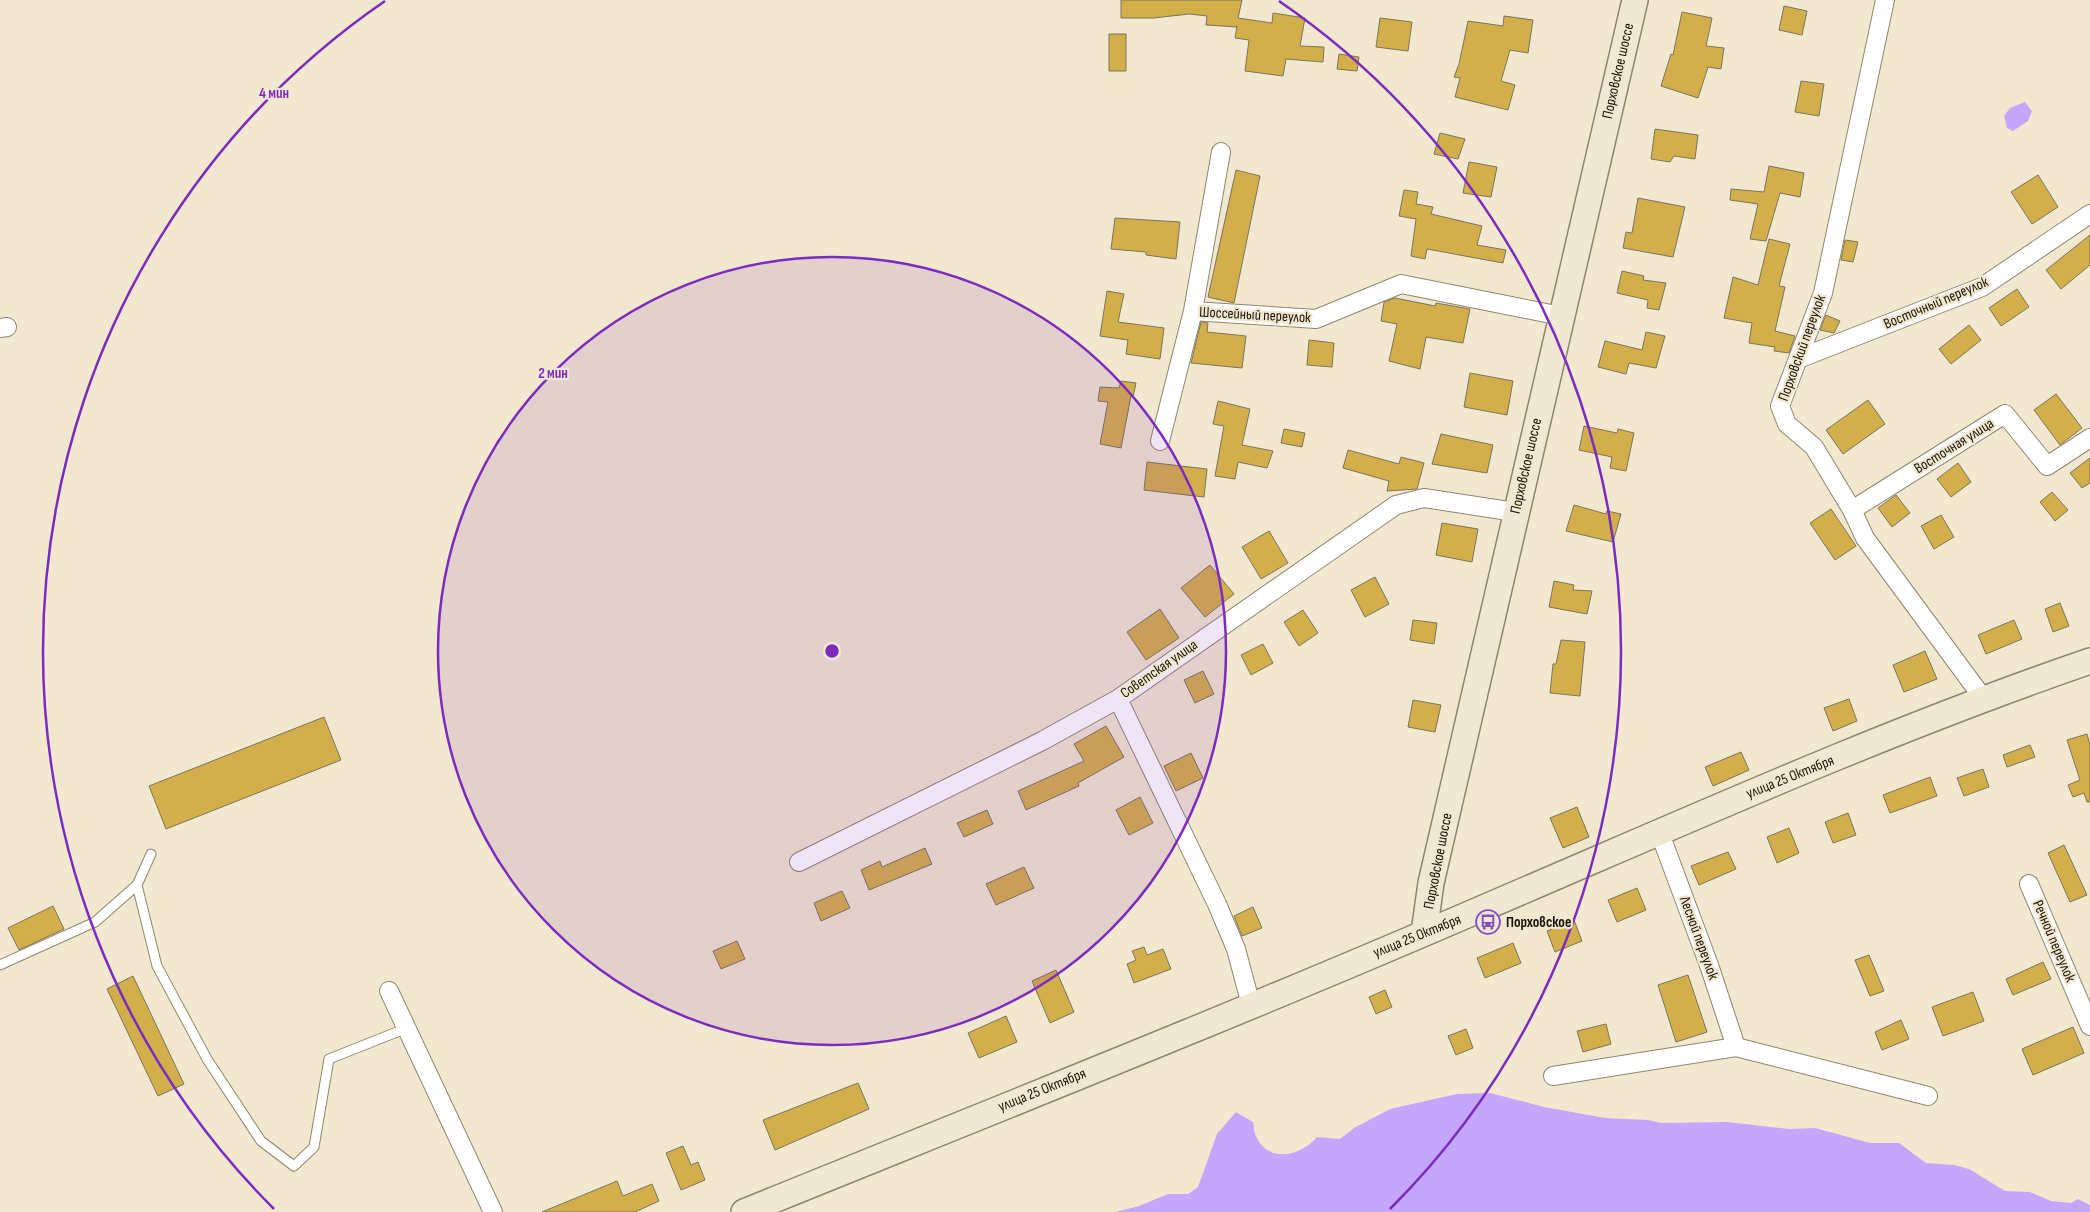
<svg xmlns="http://www.w3.org/2000/svg" width="2090" height="1212" font-family="'Sofia Sans Condensed',sans-serif">
<rect width="100%" height="100%" fill="#f2e8cf"/>
<path fill="#c5a6fd" d="M2025,102L2032,111L2028,121L2013,131L2007,128L2004,116L2010,108Z
M1490,1093L1544,1107L1605,1118L1648,1120L1661,1123L1727,1122L1789,1129L1815,1128L1870,1143H1899L1926,1163L1954,1165L1969,1169L2005,1191L2030,1192L2051,1201L2071,1203L2078,1199L2090,1205V1212H1116L1139,1206L1168,1194H1188L1198,1187L1217,1134L1236,1112L1253,1122C1254,1127 1254,1134 1257,1138C1270,1164 1302,1155 1317,1137L1340,1139L1354,1128L1390,1109L1457,1094Z"/>
<path fill="#d3af4b" stroke="#7c745d" d="M1121,0H1242L1238,18L1272,23L1273,13L1305,18L1300,46L1324,47L1323,62L1286,59L1283,76L1245,71L1249,40L1235,38L1237,26V27L1206,25L1207,16L1189,14L1154,18H1121Z
M1784,6L1807,11L1802,35L1779,30Z
M1682,12L1712,18L1706,46L1724,48L1721,69L1708,67L1698,98L1661,86L1671,54L1673,55Z
M1504,16L1533,20L1528,53L1510,50L1501,81L1515,85L1508,110L1455,97L1460,78L1454,77L1459,64L1468,21L1503,26Z
M1380,18L1412,22L1408,51L1376,47Z
M1109,34H1126V71H1109Z
M1339,54L1359,57L1357,71L1337,69Z
M1801,81L1824,84L1819,116L1795,112Z
M1655,129L1698,135L1695,159L1674,156L1670,162L1651,159Z
M1440,133L1465,139L1458,159L1434,154Z
M1469,162L1497,167L1491,197L1463,193Z
M1769,166L1804,173L1800,197L1780,193L1766,241L1750,239L1758,204L1730,200L1731,189L1764,192Z
M1236,170L1260,176L1234,303L1208,297Z
M2038,175L2058,207L2032,224L2011,192Z
M1404,190L1418,192L1416,204L1433,207L1431,214L1482,226L1477,245L1506,250L1503,263L1427,249L1425,259L1411,256L1416,219L1399,216Z
M1638,198L1685,207L1673,257L1623,248L1626,232L1632,233Z
M1115,218L1180,222L1176,259L1146,255V252L1111,249Z
M2090,235V265L2061,289L2046,270Z
M1769,239L1790,244L1779,286L1785,287L1775,331L1795,336L1789,353L1774,351L1775,347L1749,343L1752,323L1724,318L1733,277L1758,285Z
M1845,240L1858,242L1853,262L1841,260Z
M1622,271L1644,276L1643,280L1666,283L1659,310L1647,308L1648,300L1617,293Z
M2017,289L2029,307L2001,326L1989,308Z
M1107,291L1124,294L1118,322L1164,328L1160,359L1126,354L1128,340L1100,336Z
M1395,298L1435,306L1436,303L1470,309L1463,343L1426,337L1420,369L1389,361L1397,324L1381,321L1384,302Z
M1826,315L1840,321L1834,333L1820,330Z
M1201,322L1208,323L1207,332L1246,336L1242,368L1191,363Z
M1969,325L1981,340L1951,364L1939,349Z
M1646,332L1665,336L1656,368L1629,363L1626,374L1598,367L1605,341L1642,350Z
M1309,340L1334,343L1332,367L1307,365Z
M1470,373L1513,381L1507,415L1464,407Z
M1121,381L1136,383L1133,397L1131,396L1121,448L1100,444L1108,402L1098,401L1100,387L1119,388Z
M2056,394L2082,428L2060,445L2034,410Z
M1868,400L1885,424L1843,454L1826,430Z
M1218,401L1250,409L1242,445L1273,451L1267,468L1238,462L1235,479L1215,476L1224,426L1213,424Z
M1584,426L1617,433L1618,429L1634,433L1626,471L1610,468L1612,457L1579,450Z
M1284,429L1305,433L1302,447L1281,443Z
M1441,434L1493,445L1487,473L1432,464Z
M1348,450L1399,464L1401,457L1424,463L1417,489L1387,491L1389,481L1343,468Z
M2090,458V483L2082,488L2070,473Z
M1147,462L1207,469L1204,497L1144,490Z
M1958,463L1971,482L1951,497L1937,479Z
M2052,492L2068,510L2055,521L2040,502Z
M1896,495L1910,513L1892,527L1878,508Z
M1574,505L1606,514L1607,511L1621,514L1613,542L1566,531Z
M1831,509L1856,546L1835,560L1810,523Z
M1941,515L1954,537L1934,549L1921,526Z
M1442,523L1478,529L1472,562L1436,555Z
M1269,531L1288,563L1261,579L1242,547Z
M1210,565L1234,594L1205,617L1181,588Z
M1375,577L1389,604L1365,617L1351,590Z
M1554,581L1574,585L1573,590L1592,591L1587,614L1549,607Z
M2060,603L2069,626L2053,632L2045,609Z
M1160,609L1179,638L1146,660L1127,632Z
M1303,610L1318,633L1299,646L1284,622Z
M1413,620L1437,623L1434,644L1410,640Z
M2014,620L2022,639L1986,654L1978,635Z
M1561,640L1585,642L1580,696L1550,693L1553,664H1556Z
M1263,644L1273,663L1251,675L1241,655Z
M1925,651L1937,679L1904,692L1893,665Z
M1203,671L1214,694L1195,703L1184,680Z
M1849,699L1857,721L1833,731L1824,708Z
M1413,700L1441,705L1435,732L1408,727Z
M324,717L341,760L166,829L149,786Z
M1106,726L1124,757L1078,783L1079,786L1026,810L1018,791L1084,761L1074,744Z
M2087,734L2090,745V802H2087L2084,793L2073,797L2068,785L2080,780L2067,740Z
M2030,745L2035,757L2007,767L2003,755Z
M1741,752L1749,770L1713,786L1705,767Z
M1191,753L1203,778L1176,791L1164,766Z
M1983,769L1989,787L1964,796L1957,778Z
M1930,777L1937,796L1890,813L1883,795Z
M1140,797L1153,823L1129,835L1116,810Z
M1577,807L1589,837L1563,848L1550,818Z
M987,810L993,824L964,837L957,823Z
M1848,813L1856,835L1833,843L1825,822Z
M1789,828L1799,853L1777,863L1767,837Z
M2064,845L2087,895L2070,902L2048,853Z
M925,848L932,864L869,890L861,870L880,861L882,867Z
M1728,852L1736,869L1699,885L1691,866Z
M1024,867L1034,888L996,905L986,884Z
M1637,888L1646,910L1617,922L1608,900Z
M842,891L850,908L821,921L814,903Z
M53,906L64,929L19,950L8,928Z
M1253,907L1262,928L1242,936L1234,916Z
M1574,920L1582,941L1555,952L1547,931Z
M737,941L745,959L721,969L713,951Z
M1513,943L1521,963L1485,978L1477,958Z
M1144,947L1147,955L1163,949L1171,969L1134,983L1127,964L1136,960L1132,951Z
M1869,955L1884,991L1870,996L1855,960Z
M2043,962L2051,979L2013,995L2006,979Z
M1056,970L1074,1012L1050,1023L1032,981Z
M1688,975L1707,1032L1676,1042L1658,985Z
M133,976L184,1084L158,1096L107,989Z
M1385,990L1392,1007L1376,1014L1369,997Z
M1973,992L1984,1021L1943,1036L1932,1007Z
M1006,1016L1017,1042L979,1058L968,1033Z
M1901,1020L1909,1039L1882,1050L1875,1032Z
M1606,1024L1611,1044L1583,1052L1577,1031Z
M2073,1027L2084,1053L2033,1075L2022,1049Z
M1466,1029L1473,1048L1456,1055L1448,1036Z
M858,1083L869,1109L775,1150L763,1120Z
M683,1146L691,1165L698,1162L705,1180L681,1190L666,1153Z
M617,1181L623,1196L652,1184L659,1201L635,1212H542Z"/>
<g fill="none" stroke-linecap="round" stroke-linejoin="round">
<g stroke="#8f866e" stroke-width="11">
<path id="service" d="M137,885L157,966L207,1059L261,1141L294,1166L314,1147L329,1059L407,1028
M0,965L95,922L137,885L151,854"/>
</g>
<g stroke="#8f866e" stroke-width="20">
<path id="minor" d="M1885,0L1823,293L1780,406L1787,424L1814,447L1852,510L1865,538L1983,698
M1193,311L1221,152
M0,328L7,327
M1798,359L1982,287L2090,214
M1160,441L1193,311L1316,319L1401,284L1561,316
M1852,510L2005,414L2047,466L2090,438
M1118,699L1217,904L1236,949L1251,1005
M1659,831L1710,968L1736,1047L1928,1096
M799,862L1042,741L1118,699L1396,505L1424,498L1515,512
M2029,884L2090,1026
M389,991L493,1212
M1553,1076L1736,1047"/>
</g>
<g stroke="#8f866e" stroke-width="28">
<path id="secondary" d="M1424,933L1431,883L1635,0
M744,1212C988,1113 1233,1016 1474,912C1678,825 1880,733 2090,661"/>
</g>
<use href="#service" stroke="#fff" stroke-width="9"/>
<use href="#minor" stroke="#fff" stroke-width="18"/>
<use href="#secondary" stroke="#f0e8d3" stroke-width="25"/>
</g>
<circle cx="832" cy="651" r="394" fill="#7b2cbf" fill-opacity=".12"/>
<g fill="none" stroke="#7b2cbf" stroke-width="2.5">
<circle cx="832" cy="651" r="394"/>
<path d="M274 1209A789 789 0 0 1 385 1M1279 1A789 789 0 0 1 1390 1209"/>
</g>
<defs>
<g id="bus-ring" transform="scale(1.25)"><circle r="9.5" fill="#f2e8cf" stroke="#814ec6" stroke-width="1.5"/><path d="M-5-6H5V4H4V6H2V4H-2V6H-4V4H-5ZM-3.5-4V0h7V-4ZM-3.5 1.2v1.5H-2V1.2ZM2 1.2v1.5H3.5V1.2Z" fill="#814ec6"/></g>
</defs>
<g fill-rule="evenodd">
<use href="#bus-ring" x="1488" y="922"/>
</g>
<g text-anchor="middle" dominant-baseline="central" stroke-width="4.5" stroke-linejoin="round" paint-order="stroke">
<g font-size="15" fill="#151209" stroke="#f2e8cf">
<text transform="translate(1618 71) rotate(-77)">Порховское шоссе</text>
<text transform="translate(1936 303) rotate(-23)">Восточный переулок</text>
<text transform="translate(1255 315) rotate(3)">Шоссейный переулок</text>
<text transform="translate(1802 348) rotate(-70)">Порховский переулок</text>
<text transform="translate(1954 446) rotate(-32)">Восточная улица</text>
<text transform="translate(1526 466) rotate(-77)">Порховское шоссе</text>
<text transform="translate(1159 669) rotate(-35)">Советская улица</text>
<text transform="translate(1790 777) rotate(-22)">улица 25 Октября</text>
<text transform="translate(1438 861) rotate(-79)">Порховское шоссе</text>
<text transform="translate(1417 936) rotate(-22)">улица 25 Октября</text>
<text transform="translate(1699 938) rotate(70)">Лесной переулок</text>
<text transform="translate(2054 941) rotate(67)">Речной переулок</text>
<text transform="translate(1042 1090) rotate(-22)">улица 25 Октября</text>
</g>
<g font-size="15" font-weight="bold" fill="#151209" stroke="#f2e8cf" text-anchor="start">
<text x="1506" y="922">Порховское</text>
</g>
</g>
<circle cx="832" cy="651" r="8" fill="#7b2cbf" stroke="#f2e8cf" stroke-width="2.5"/>
<g font-size="15" text-anchor="middle" font-weight="bold" fill="#7b2cbf" stroke="#f2e8cf" stroke-width="4.5" stroke-linejoin="round" paint-order="stroke">
<text x="274" y="98">4 мин</text>
<text x="553" y="378">2 мин</text>
</g>
</svg>
